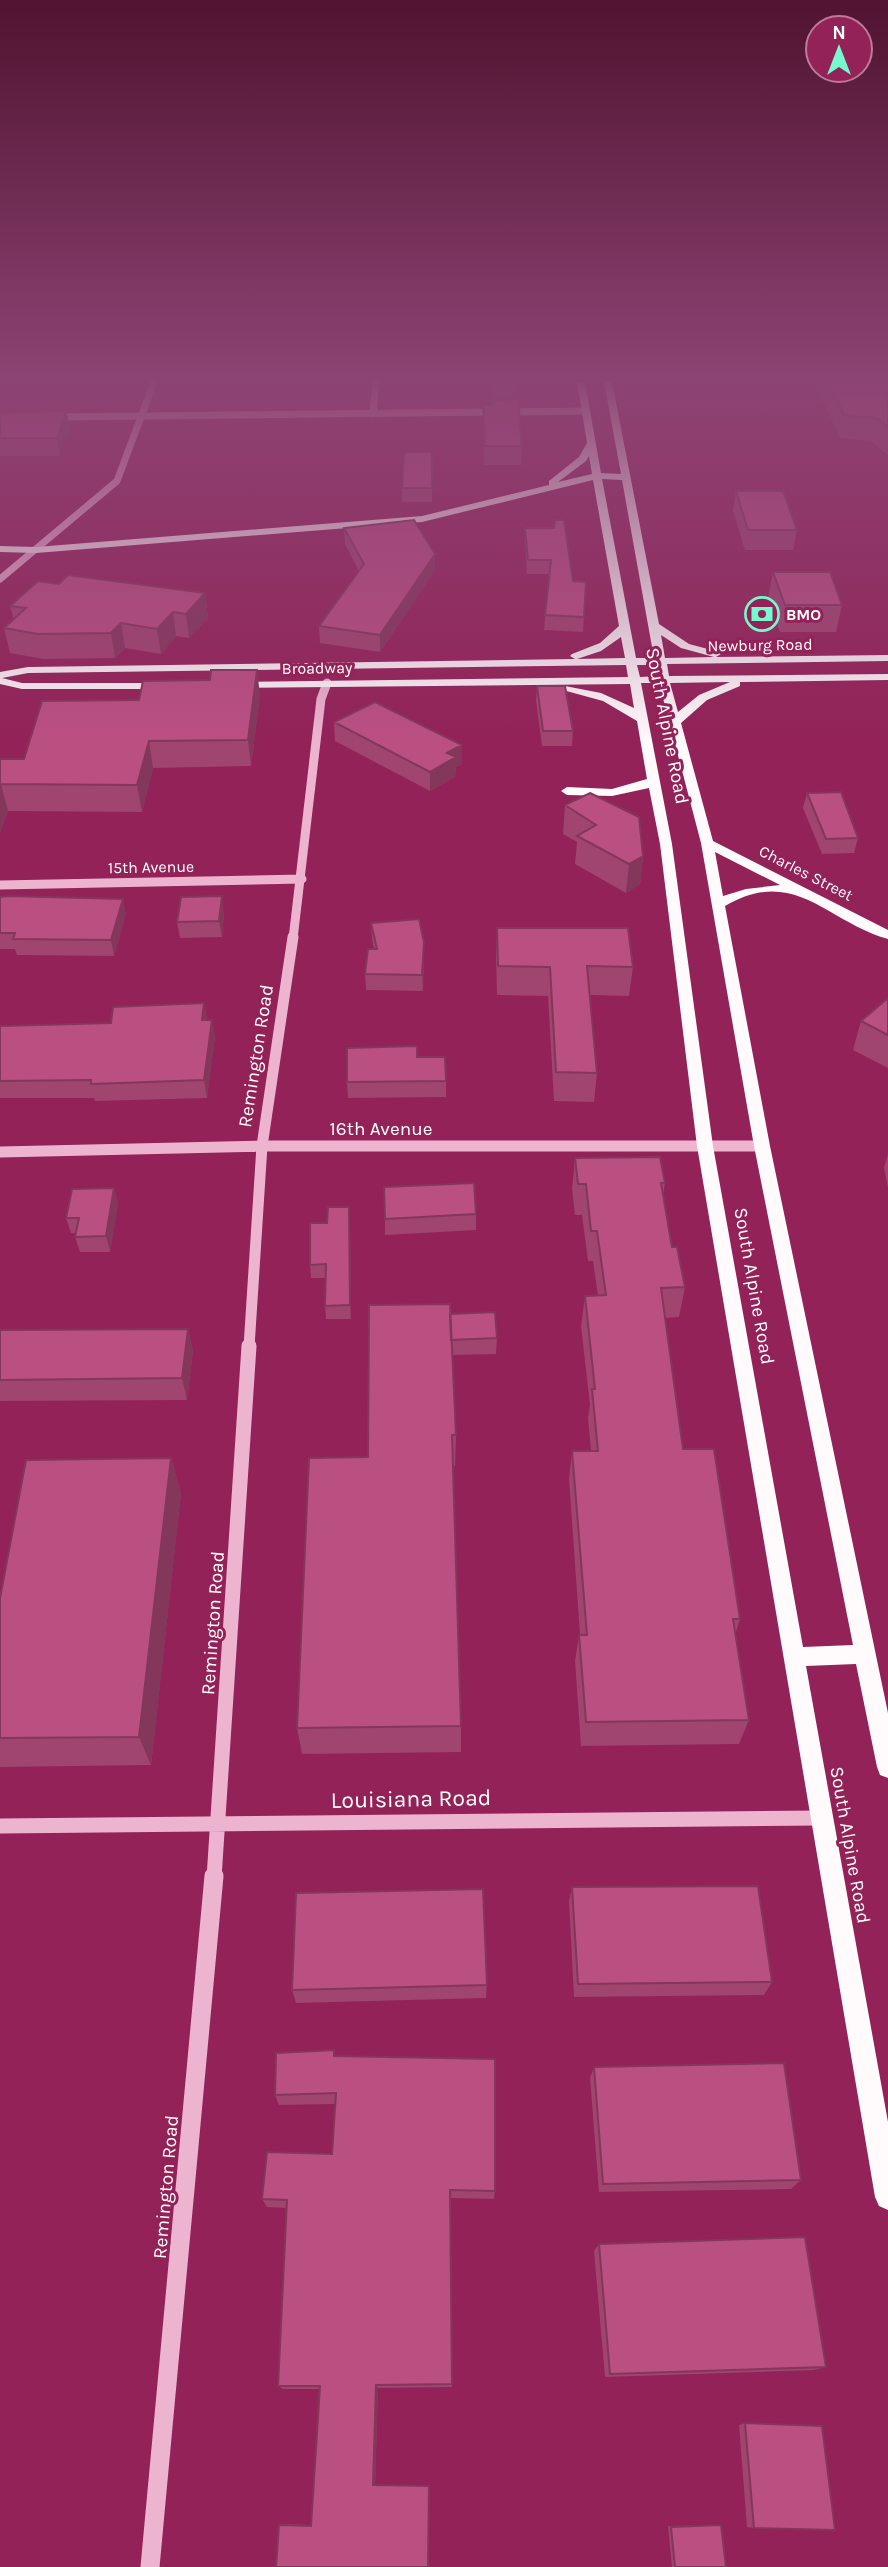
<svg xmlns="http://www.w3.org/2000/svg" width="888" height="2567" font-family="Karla,sans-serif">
<rect width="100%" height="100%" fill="#922257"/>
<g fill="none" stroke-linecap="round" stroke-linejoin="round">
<path stroke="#edb4d0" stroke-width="7" d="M373,414L376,382
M53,417L586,411
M0,579L117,481L154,382"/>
<path stroke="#edb4d0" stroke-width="9" d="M0,885L302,879
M293,939L321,699L327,683"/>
<path stroke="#edb4d0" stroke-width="11" d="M0,1152L262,1146H762
M249,1347L262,1146L293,937"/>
<path stroke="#edb4d0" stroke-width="15" d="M0,1826L822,1818
M214,1878L249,1346"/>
<path stroke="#edb4d0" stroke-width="19" d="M150,2567L214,1876"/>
<path fill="#fffafc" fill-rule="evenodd" d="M577,382H585L601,473L621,474L604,382H612L659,624L689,644L719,652L721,654L716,657L888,655V661L667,664L669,676L888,674V680L740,682V686L707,700L681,723L713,841L888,930V939C828,923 795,865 725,906L770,1146L888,1713V1778L880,1775L877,1767L856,1664L806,1666L888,2122V2210L879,2206L875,2197L697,1146L660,844L649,788L612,796L567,795L561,791L567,787L612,789L647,779L637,721L603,701L559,689L565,686L601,693L634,708L630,684L237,688L231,685L237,682L628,677L626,665L28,673L2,678L22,683H164L170,686L164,689H22L0,684V672L28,667L575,659L570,656L572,654L600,643L619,626L593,480L422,522L36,553L0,552V546L36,547L422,516L549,485V481L579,457L587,443ZM589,456L592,474L558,482L586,461ZM602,479L622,480L654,658H636ZM661,635L681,648L714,657L665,658ZM621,637L625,658L577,659L601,651ZM637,665H656L658,676L640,677ZM730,682L699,695L678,712L670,683ZM641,683H659L701,843L754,1146L853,1645L803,1647L713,1146L672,844ZM715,852L780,885L746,889L723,896Z"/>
</g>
<path fill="#a04470" d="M491,382H516V399L522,446L521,465H484L483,405H492Z
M815,382H888V455L871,441L840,438Z
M66,411L70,429L60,456H0V413Z
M432,452V502H402V488Z
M736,491L797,530L793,550H745L733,511Z
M344,528L435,554V570L380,652L320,643L319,626L359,571L345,544Z
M525,528L573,581L586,582L583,632L544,630L549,574H527L525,542Z
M773,572L842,605L836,632H780L768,598Z
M59,584L205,593L208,618L189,638L176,636L161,654L125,648L115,658L43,659L10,653L4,628L14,620L10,606Z
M537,686L573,731L572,746H542L536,701Z
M260,695L251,766L153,768L142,812L8,811L0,832V759H24L139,700Z
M334,722L462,764L456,767L455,777L430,791L335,741Z
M590,793L643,856L640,884L626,893L575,864L577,842L563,834L565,805Z
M807,793L858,838L854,853L822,854L803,808Z
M0,897L126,914L114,956L17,955L15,949H0Z
M224,912L222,937L180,938L177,922Z
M371,923L424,942L423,991L366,990L365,974L374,949L372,939Z
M497,928L633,967L629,996L590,995L597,1073L594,1102L554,1101L548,996L497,995L496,956Z
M888,998V1068L853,1050L861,1021Z
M204,1003L207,1020H212L215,1037L207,1098L95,1101L94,1098H0V1026L111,1023Z
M417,1057L446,1081V1097L348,1098L347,1082Z
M888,1154V1187L884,1168Z
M575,1158L665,1183L663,1195L672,1247L685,1287L679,1317L665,1318L683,1449L740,1619L735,1635L749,1720L739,1744L581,1746L575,1661L579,1635H580L569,1479L572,1451H591L588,1418L590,1405L581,1326L585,1296H598L593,1261H588L582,1215H575L572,1189Z
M114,1188L118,1204L110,1252H80L75,1237L76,1233H71L66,1218Z
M476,1214V1230L385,1235V1219Z
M350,1220L351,1319H326L325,1306L326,1278H311L310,1265L327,1223Z
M450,1314L497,1338L496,1354L452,1355L456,1435L455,1466H453L461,1726V1752L302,1754L297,1728L368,1457Z
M188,1329L193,1351L187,1400L0,1401V1330Z
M171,1458L181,1493L151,1765L0,1767V1598Z
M572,1887L772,1982L764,1995L574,1997L569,1901Z
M487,1985L486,1998L296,2003L292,1990Z
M334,2050L335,2056L495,2191L494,2199L450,2198L452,2387L378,2388L375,2485L429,2567L279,2525L284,2524L311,2525L319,2389H283L278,2386L287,2208L267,2207L262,2199L332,2154L335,2104L279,2105L275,2095Z
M594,2067L801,2180L791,2189L599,2192L590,2078Z
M599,2244L826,2367L814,2370L605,2377L594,2251Z
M745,2423L754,2528L747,2527L739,2425Z
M718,2525H721L726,2567H672L668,2526Z"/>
<path fill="#82375b" d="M66,411L70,429L60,456L57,438Z
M435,554V570L380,652V635Z
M205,593L208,618L189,638L186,614Z
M173,612L176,636L161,654L157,629Z
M121,623L125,648L115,658L111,633Z
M257,670L260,695L251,766L248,740Z
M149,741L153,768L142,812L137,785Z
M462,745V764L456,767L455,777L430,791V772L447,753Z
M1,784L8,811L0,832V787Z
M643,856L640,884L626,893L629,864Z
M222,896L224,912L222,937L219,921Z
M123,899L126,914L114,956L111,940Z
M424,942V957L423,991L422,975Z
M204,1003L207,1020H202Z
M212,1020L215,1037L207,1098L204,1080Z
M114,1188L118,1204L110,1252L106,1236Z
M349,1207L350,1220L351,1319L350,1305Z
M188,1329L193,1351L187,1400L182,1378Z
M171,1458L181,1493L151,1765L139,1737Z
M376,2385L378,2388L375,2485H373Z"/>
<path fill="#ba4f82" stroke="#82375b" stroke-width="2" d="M492,382H516L517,389L492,390Z
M830,382H888V427L876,418L844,415Z
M518,399L522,446H485L483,405H493V400Z
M66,411L57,438H0V413Z
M404,452H432V488H402Z
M736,491H783L797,530H748Z
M414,520L435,554L380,635L319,626L364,564L344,528Z
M555,520H564L573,581L586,582L584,617L545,615L551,560H528L525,528H554Z
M773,572H830L842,605H785Z
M68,575L205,593L186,614L173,612L157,629L121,623L111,633L38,634L4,628L26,608L10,606L38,581L59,584Z
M211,670H257L248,740L149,741L137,785L1,784L0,787V759H24L42,701L139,700L143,681L210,680Z
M537,686H565L573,731H543Z
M375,702L462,745L447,753L456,757L430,772L334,722Z
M841,792L858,838L826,839L807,793Z
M590,793L639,817L643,856L629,864L577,836L596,825L565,805Z
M222,896L219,921L177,922L181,897Z
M0,897L8,896L123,899L111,940L13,939L15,933H0Z
M419,919L424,942L422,975L365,974L368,949H377L371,923Z
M497,928H628L633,967L587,966L597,1073L556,1072L550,967L498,966Z
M888,998V1035L861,1021Z
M204,1003L202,1020H212L204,1080L91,1084V1080L0,1081V1026L111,1023L113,1007Z
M417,1046V1057H445L446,1081L347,1082V1048Z
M660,1157L665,1183H661L672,1247H677L685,1287L661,1288L683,1449H714L740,1619H733L749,1720L586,1722L579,1635H587L572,1451H598L592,1389H595L585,1296L606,1295L597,1231H591L586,1184H578L575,1158Z
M474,1183L476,1214L385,1219L384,1187Z
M114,1188L106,1236L75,1237L79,1218H66L72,1189Z
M328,1207H349L350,1305L325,1306L326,1264L310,1265V1223H327Z
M450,1304L456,1435H452L461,1726L297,1728L309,1458L368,1457L369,1305Z
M495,1312L497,1338L451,1340L450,1314Z
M188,1329L182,1378L0,1380V1330Z
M171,1458L139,1737L0,1738V1598L26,1460Z
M758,1886L772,1982L578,1984L572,1887Z
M483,1889L487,1985L292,1990L296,1893Z
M334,2050V2056L495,2059V2191L450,2190L452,2384L376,2385L373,2485L429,2486L428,2567H276L279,2525L311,2526L320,2386H278L287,2200L262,2199L267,2152L332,2154L336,2093L275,2095L276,2053Z
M784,2063L801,2180L603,2184L594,2067Z
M805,2237L826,2367L610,2374L599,2244Z
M745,2423L822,2426L835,2530L754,2528Z
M721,2525L726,2567H675L671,2527Z"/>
<linearGradient id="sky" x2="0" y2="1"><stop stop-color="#501330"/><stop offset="0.51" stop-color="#8c4474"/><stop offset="1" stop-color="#8c4474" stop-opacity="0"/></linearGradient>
<rect width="888" height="742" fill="url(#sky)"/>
<defs>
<g id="bank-ring" transform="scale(1.75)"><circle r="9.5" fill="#922257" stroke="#76f9cf" stroke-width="1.5"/><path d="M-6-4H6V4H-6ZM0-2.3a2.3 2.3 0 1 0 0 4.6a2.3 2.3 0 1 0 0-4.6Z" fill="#76f9cf"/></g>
</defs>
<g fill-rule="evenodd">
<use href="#bank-ring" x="762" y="614"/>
</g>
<g text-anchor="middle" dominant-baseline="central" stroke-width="6" stroke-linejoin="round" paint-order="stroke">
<g font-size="16" font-weight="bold" fill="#fff" stroke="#922257" text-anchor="start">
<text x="786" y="614">BMO</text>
</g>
<g font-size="16" fill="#fff" stroke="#922257">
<text transform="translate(760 645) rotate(-1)">Newburg Road</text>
<text transform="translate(317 668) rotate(-1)">Broadway</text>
<text transform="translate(151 867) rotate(-1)">15th Avenue</text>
<text transform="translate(806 873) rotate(27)">Charles Street</text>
</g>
<g font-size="19" fill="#fff" stroke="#922257">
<text transform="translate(667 726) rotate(79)">South Alpine Road</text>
<text transform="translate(256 1056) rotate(-81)">Remington Road</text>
<text x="381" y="1129">16th Avenue</text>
<text transform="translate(754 1286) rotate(80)">South Alpine Road</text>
<text transform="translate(213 1623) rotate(-86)">Remington Road</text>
<text transform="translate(850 1845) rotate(80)">South Alpine Road</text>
<text transform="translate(166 2187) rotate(-85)">Remington Road</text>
</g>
<g font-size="23" fill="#fff" stroke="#922257">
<text transform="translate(411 1799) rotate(-1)">Louisiana Road</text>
</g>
</g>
<g transform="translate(839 49)"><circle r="33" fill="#922257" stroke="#be7a9a" stroke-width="2"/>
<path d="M0-5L12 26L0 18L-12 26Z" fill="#76f9cf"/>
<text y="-10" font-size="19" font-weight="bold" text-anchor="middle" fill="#ffffff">N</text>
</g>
</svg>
